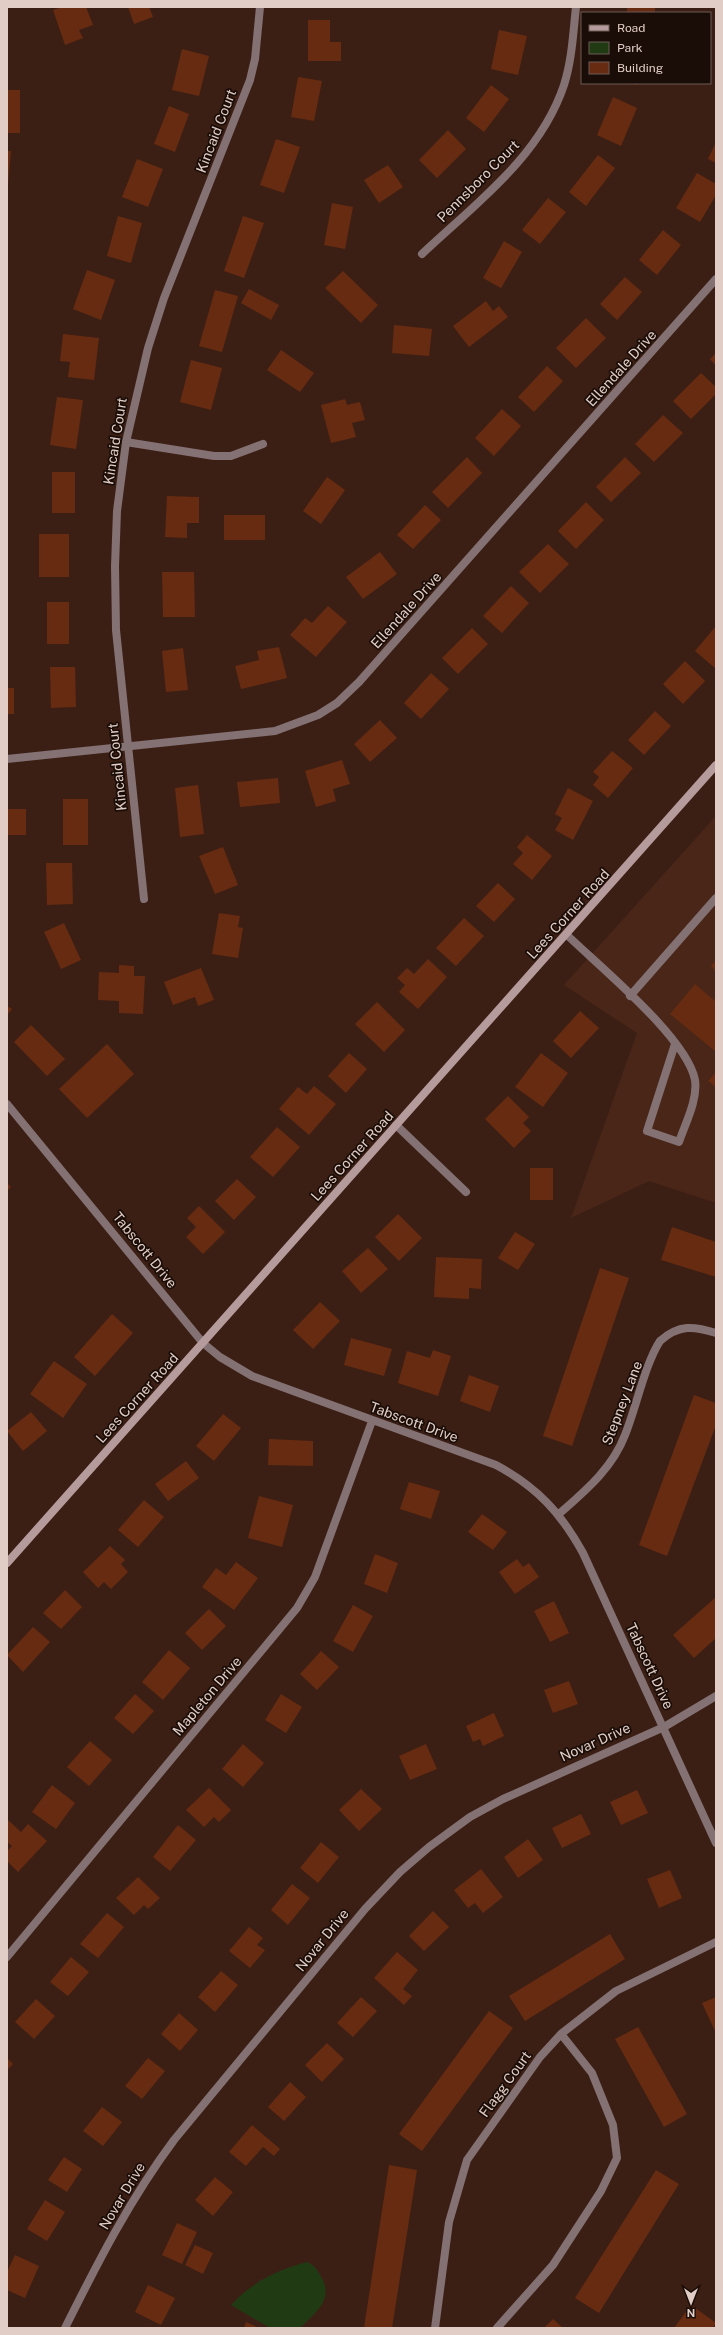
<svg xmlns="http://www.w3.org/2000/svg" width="723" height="2335" font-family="'Public Sans',sans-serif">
<rect width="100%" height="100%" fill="#3c1f14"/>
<path fill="#4a2618" d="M716,816V1203L649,1181L571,1218L637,1033L564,985Z"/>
<path fill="#203b14" d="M307,2262C316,2266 317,2270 322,2278C334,2300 314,2314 300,2328H270L231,2305C252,2282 277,2270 307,2262Z"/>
<path fill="#662b11" d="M62,7H86L93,25L79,30L83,38L65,45L53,10Z
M128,7H149L153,17L134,24Z
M627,7H655V13H627Z
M308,20H330V42H341V61H308Z
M499,30L527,36L518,75L491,69Z
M182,49L209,56L199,96L172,90Z
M298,77L322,81L314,121L291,117Z
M628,83H638V85Z
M491,85L509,99L484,132L466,118Z
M7,90H20V133H7Z
M613,97L637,108L621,146L597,135Z
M169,106L189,114L175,152L154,144Z
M448,130L466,149L437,178L419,160Z
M276,139L300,147L284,193L260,185Z
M716,142V163L708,159Z
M7,151H11L8,185H7Z
M598,155L615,168L586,206L569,192Z
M137,159L163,169L148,207L122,197Z
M388,165L403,187L379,203L364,180Z
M697,173L716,184V195L700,222L676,208Z
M548,198L566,212L540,244L522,230Z
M332,203L353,207L345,249L324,245Z
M118,216L142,223L131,263L107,256Z
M243,216L264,223L244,278L224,271Z
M663,230L681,245L657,275L639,260Z
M504,241L522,252L501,288L483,278Z
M87,270L115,280L101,320L73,309Z
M343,271L378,305L361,323L325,288Z
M625,277L642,292L617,320L600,304Z
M249,289L279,305L271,320L241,303Z
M215,290L238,296L222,352L199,346Z
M486,301L493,311L499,306L508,317L469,347L453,326Z
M586,318L606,338L576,368L556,348Z
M394,325L432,329L429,356L392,353Z
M63,334L99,338L94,380L68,377L70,362L60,361Z
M281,350L314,373L300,392L267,370Z
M716,353V366L710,359Z
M191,360L222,368L211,410L180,402Z
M547,366L563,381L534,412L518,397Z
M701,373L716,387V394L691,419L673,401Z
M57,397L83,400L76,449L50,445Z
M345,399L347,405L360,402L365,420L352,423L356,437L331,443L321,405Z
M502,409L521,426L494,456L475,438Z
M663,415L683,433L654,462L635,444Z
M467,457L482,473L448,508L432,492Z
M625,457L641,473L611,502L596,487Z
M52,472H75V513H52Z
M327,477L345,490L321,524L303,511Z
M167,496L199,497V523H187V538L165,537Z
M586,502L604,520L576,549L558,531Z
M425,505L441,520L413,549L397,535Z
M224,515H265V540H224Z
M39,534H69V577H39Z
M548,544L569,564L540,593L519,572Z
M380,552L397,574L363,599L346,577Z
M162,572H194L195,617H163Z
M511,586L529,603L502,633L483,616Z
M47,602H69V644H47Z
M328,606L347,622L316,657L290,635L305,618L312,623Z
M716,626V669L695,651Z
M472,628L488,644L458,674L442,658Z
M279,647L287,678L241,689L235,666L259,660L257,651Z
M183,648L188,690L166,692L162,651Z
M685,661L705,681L683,704L663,684Z
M50,667H75L76,707L51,708Z
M431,673L449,689L421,719L404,703Z
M7,688H14V714H7Z
M655,711L671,726L644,755L628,740Z
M380,720L397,738L370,762L354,744Z
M612,751L633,768L608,798L593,785L599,777L593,772Z
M342,760L350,784L333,789L336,801L316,807L305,771Z
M278,778L280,803L240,807L237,782Z
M198,785L204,834L180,837L175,788Z
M568,788L593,801L573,840L555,830L562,818L555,814Z
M63,799H88V845H63Z
M7,809H26V835H7Z
M527,835L552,856L532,880L513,864L523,853L517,847Z
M223,847L238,885L215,894L199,856Z
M46,863H72L73,904L47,905Z
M498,883L515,899L494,922L476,906Z
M219,913L240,916L238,927L243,928L238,958L212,954Z
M464,918L484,936L456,966L436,948Z
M64,923L81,960L61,969L44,932Z
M428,959L447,977L418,1009L399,992L405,985L397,978L407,968L414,974Z
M716,960V971L711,966Z
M119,965L134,966V976H145L143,1014L119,1013V1001L98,1000L99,972L119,973Z
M201,968L214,1000L198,1006L195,997L173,1005L164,982Z
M695,984L716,1002V1052L670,1014Z
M377,1002L405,1030L384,1052L355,1024Z
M7,1006L12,1009L7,1015Z
M580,1011L599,1028L571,1058L553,1041Z
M31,1025L65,1059L47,1076L14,1042Z
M107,1044L134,1074L87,1118L59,1089Z
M349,1053L367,1069L346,1093L328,1076Z
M541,1053L568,1073L543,1107L515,1087Z
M716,1072V1087L708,1081Z
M314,1086L336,1104L309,1135L279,1109L298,1087L307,1094Z
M508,1096L529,1117L523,1123L531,1131L514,1148L485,1119Z
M277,1127L300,1147L273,1177L250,1157Z
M530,1168H553V1200H530Z
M237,1179L256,1197L234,1220L215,1201Z
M7,1183L11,1187L7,1191Z
M199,1206L225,1232L203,1254L186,1237L196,1227L187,1218Z
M398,1214L422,1238L399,1261L375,1237Z
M672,1227L716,1242V1277L661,1260Z
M515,1232L535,1244L518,1270L498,1258Z
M368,1248L388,1269L361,1293L342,1271Z
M436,1257L482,1259L481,1289L469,1288V1299L434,1297Z
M600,1268L629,1278L572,1446L543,1436Z
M320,1302L340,1321L313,1349L293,1330Z
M112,1314L133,1333L95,1376L74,1357Z
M351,1338L392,1349L384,1376L344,1365Z
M433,1350L451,1356L438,1396L398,1383L407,1351L430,1358Z
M54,1361L87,1384L63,1418L30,1394Z
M469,1375L499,1386L490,1412L460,1401Z
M694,1395L716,1403V1425L667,1556L639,1545Z
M31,1412L47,1431L23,1451L7,1431Z
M223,1414L241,1428L214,1461L196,1446Z
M269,1439L313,1441V1466L268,1465Z
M186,1461L199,1478L168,1501L155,1484Z
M409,1482L440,1491L431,1519L400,1509Z
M259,1496L293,1505L282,1547L248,1538Z
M144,1500L164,1517L138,1547L118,1530Z
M482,1514L507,1532L493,1550L468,1532Z
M110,1546L125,1560L121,1564L128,1572L111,1589L104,1582L98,1588L83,1572Z
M375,1554L398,1563L387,1593L364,1584Z
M517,1559L523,1567L529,1563L539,1577L515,1594L499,1572Z
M236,1562L258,1578L234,1610L202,1587L216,1568L226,1575Z
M65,1590L82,1607L61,1629L43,1613Z
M716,1597V1638L694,1658L673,1635Z
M554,1601L569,1633L550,1642L534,1611Z
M353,1605L373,1616L353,1652L333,1641Z
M209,1609L226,1626L202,1650L185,1633Z
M33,1627L50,1642L23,1672L7,1655Z
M169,1650L190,1668L163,1700L142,1682Z
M321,1651L339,1667L317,1690L300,1674Z
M569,1681L578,1704L553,1713L544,1690Z
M135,1694L154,1711L133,1734L114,1718Z
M281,1694L302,1707L286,1733L265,1720Z
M494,1713L504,1736L483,1746L480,1739L473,1742L466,1726Z
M90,1741L112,1760L89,1786L67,1767Z
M243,1744L264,1763L243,1787L222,1769Z
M426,1744L437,1769L410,1780L399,1756Z
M52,1785L75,1803L56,1829L32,1812Z
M209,1788L231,1810L219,1822L214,1817L204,1827L186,1810Z
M361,1789L382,1809L359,1831L339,1810Z
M637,1790L648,1813L621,1825L610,1802Z
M581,1814L591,1834L562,1848L552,1828Z
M8,1820L21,1832L28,1824L47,1841L18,1872L7,1861V1851L12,1846L7,1842Z
M178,1825L196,1840L170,1871L153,1857Z
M528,1839L543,1860L518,1878L504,1857Z
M321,1842L339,1857L318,1883L300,1868Z
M481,1869L503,1897L483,1913L475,1903L468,1908L454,1890Z
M670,1870L682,1898L659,1908L647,1879Z
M138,1877L160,1898L148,1909L144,1905L134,1915L116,1898Z
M292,1884L310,1898L288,1925L271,1910Z
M433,1911L449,1927L424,1951L409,1936Z
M107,1913L124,1927L98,1958L80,1944Z
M249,1927L263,1938L257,1945L265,1950L250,1968L229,1951Z
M610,1934L625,1959L525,2021L509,1996Z
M397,1952L418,1970L403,1989L412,1996L404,2005L374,1978Z
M71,1957L89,1972L68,1996L50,1982Z
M221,1971L238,1985L215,2012L198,1997Z
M361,1997L377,2011L353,2037L337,2023Z
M716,1997V2030L715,2031L702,2003Z
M36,1999L55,2016L34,2039L15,2022Z
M489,2011L513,2028L422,2151L399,2134Z
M179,2013L198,2030L180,2051L161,2034Z
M638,2027L687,2114L664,2127L615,2039Z
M327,2043L344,2059L322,2082L305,2065Z
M7,2058L13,2064L7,2070Z
M148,2058L165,2071L142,2099L125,2086Z
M290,2082L306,2097L284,2121L268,2107Z
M102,2107L122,2122L103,2146L83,2131Z
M252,2125L280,2149L274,2156L263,2147L246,2166L229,2152Z
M64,2157L82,2169L67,2192L48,2180Z
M389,2165L417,2170L392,2328H364Z
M656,2170L679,2184L599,2313L575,2298Z
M215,2177L233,2192L213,2216L195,2200Z
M45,2200L65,2212L47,2241L27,2229Z
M177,2223L197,2232L182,2264L162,2255Z
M195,2245L213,2253L203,2274L185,2265Z
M15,2255L39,2266L25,2298L7,2290V2272Z
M148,2285L175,2298L161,2325L135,2312Z
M691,2305L716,2323L713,2328H674Z
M553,2319L563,2328H544Z
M246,2322L259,2328H244Z"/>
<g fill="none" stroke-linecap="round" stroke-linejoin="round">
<path stroke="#837173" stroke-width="8" d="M567,935C599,966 687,1038 695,1080C698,1100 685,1124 679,1142L647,1131L675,1044
M630,996L716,898"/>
<path stroke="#837173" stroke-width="8" d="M422,254C475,204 540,157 564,85C572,60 573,34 576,7
M126,442L214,456H231L263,444
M7,759L275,731L318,715L337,703L359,682L716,279
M144,899L116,630L115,566L117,511L126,442L148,348L164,298L250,80L255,59L260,7
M7,1104L203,1343L220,1357L252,1376L496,1465C537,1487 561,1513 583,1553L716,1843
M396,1125L466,1192
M559,1514C585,1491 612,1469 625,1435C636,1408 645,1364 660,1341C679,1324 694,1326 716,1333
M7,1957L297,1608L315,1577L372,1421
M65,2328C98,2262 130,2199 174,2140L365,1909L400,1872L429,1847L470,1817L503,1799L664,1727L716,1696
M435,2328L449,2222L467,2160L540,2057L561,2034L616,1991L716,1942
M497,2328L553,2265L601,2191L617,2158L613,2125L592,2073L561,2034"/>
<path stroke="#b69b9d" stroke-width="8" d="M7,1563L716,765"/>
</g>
<g text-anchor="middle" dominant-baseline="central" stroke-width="3.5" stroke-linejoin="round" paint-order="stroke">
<g font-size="14" fill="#e1cdc6" stroke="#1a0d08">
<text transform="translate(216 131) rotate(-69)">Kincaid Court</text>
<text transform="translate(478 181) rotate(-45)">Pennsboro Court</text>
<text transform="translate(621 368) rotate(-48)">Ellendale Drive</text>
<text transform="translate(115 441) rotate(-81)">Kincaid Court</text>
<text transform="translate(406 610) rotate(-48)">Ellendale Drive</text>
<text transform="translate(117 767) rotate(-96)">Kincaid Court</text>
<text transform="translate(568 914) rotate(-48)">Lees Corner Road</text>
<text transform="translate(352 1156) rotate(-48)">Lees Corner Road</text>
<text transform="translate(145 1250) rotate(51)">Tabscott Drive</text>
<text transform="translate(137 1398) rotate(-48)">Lees Corner Road</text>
<text transform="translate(622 1403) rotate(-69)">Stepney Lane</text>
<text transform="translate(414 1422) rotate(20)">Tabscott Drive</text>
<text transform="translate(650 1666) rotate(65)">Tabscott Drive</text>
<text transform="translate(207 1696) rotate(-50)">Mapleton Drive</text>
<text transform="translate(595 1742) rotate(-24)">Novar Drive</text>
<text transform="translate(322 1940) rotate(-51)">Novar Drive</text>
<text transform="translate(505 2084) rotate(-54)">Flagg Court</text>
<text transform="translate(122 2196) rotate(-59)">Novar Drive</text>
</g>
</g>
<rect width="723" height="2335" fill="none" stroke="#e1cdc6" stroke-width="16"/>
<rect x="581" y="12" width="130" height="72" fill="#1a0d08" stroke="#6a5a54"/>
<rect x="589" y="25" width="20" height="6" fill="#b69b9d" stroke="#6a5a54"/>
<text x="617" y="32" font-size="12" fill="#e1cdc6">Road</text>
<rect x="589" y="42" width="20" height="12" fill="#203b14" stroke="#6a5a54"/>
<text x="617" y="52" font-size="12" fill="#e1cdc6">Park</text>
<rect x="589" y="62" width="20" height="12" fill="#662b11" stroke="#6a5a54"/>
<text x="617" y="72" font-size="12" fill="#e1cdc6">Building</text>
<g transform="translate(691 2303) rotate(180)" stroke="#1a0d08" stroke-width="3" paint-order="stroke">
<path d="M0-3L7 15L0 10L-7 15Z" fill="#e1cdc6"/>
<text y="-6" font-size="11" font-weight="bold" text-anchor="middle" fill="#e1cdc6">N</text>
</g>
</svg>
